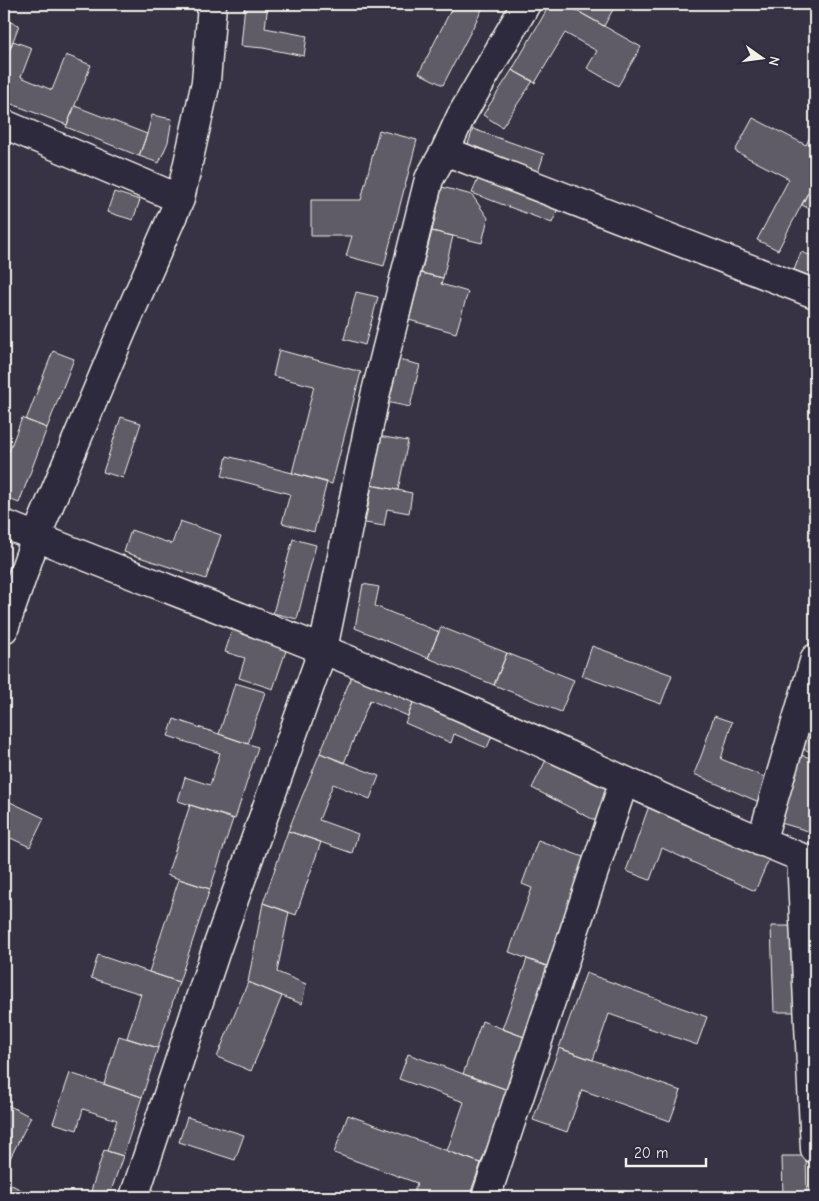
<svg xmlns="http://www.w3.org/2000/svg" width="819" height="1201" font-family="'Comic Neue',sans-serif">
<rect width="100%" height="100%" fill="#373244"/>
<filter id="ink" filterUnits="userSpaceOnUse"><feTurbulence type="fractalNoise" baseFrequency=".02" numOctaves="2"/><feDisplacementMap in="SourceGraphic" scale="10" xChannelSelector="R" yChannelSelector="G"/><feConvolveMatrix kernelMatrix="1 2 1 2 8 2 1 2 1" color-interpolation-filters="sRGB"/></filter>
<g filter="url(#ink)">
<path fill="#5f5c67" stroke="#f4f1e8" d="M245,4H268L265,28L307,36L304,56L263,48L241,46Z
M454,4H485L443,85L419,73Z
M550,4H565L641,47L618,86L587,68L597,51L565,33L535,83L512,70Z
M565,4H616L604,26Z
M4,20L19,25L4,65Z
M13,41L32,48L21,77L52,90L66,55L91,65L67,125L4,101V65Z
M512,70L533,81L502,127L483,115Z
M75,106L147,134L139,156L66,127Z
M152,115L172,119L168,142L159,163L139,156L147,134Z
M753,118L806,145L815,127V179L778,250L757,240L789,179L735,151Z
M473,129L544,154L537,176L466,150Z
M379,130L417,140L384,266L346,256L352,236H311V200H361Z
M481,172L561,201L552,223L472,193Z
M815,179V212L802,205Z
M442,187L472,195L488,218L482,243L432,231Z
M114,192L140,200L133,220L107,212Z
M432,231L453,236L443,278L421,273Z
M801,252L815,257V278L794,270Z
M421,273L443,278L441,284L468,292L456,333L409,320Z
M356,292L378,297L365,345L344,339Z
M279,350L361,372L332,484L292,473L314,386L273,376Z
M53,351L74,359L47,428L26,420Z
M396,359L420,365L410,407L386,402Z
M121,417L141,423L123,478L103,472Z
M22,418L47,428L19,503L4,497V464Z
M378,436L408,441L398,490L369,485Z
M227,456L327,482L314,532L282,523L290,494L222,476Z
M372,485L412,493L409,513L387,509L384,526L365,523Z
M180,521L221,535L206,579L124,552L131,530L172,544Z
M293,539L316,545L297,619L273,613Z
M363,584L379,587L375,606L439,632L428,658L355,628Z
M234,624L289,642L273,689L239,678L245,658L225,652Z
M441,627L507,653L494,685L428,658Z
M592,646L672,675L661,704L582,676Z
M507,653L574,680L561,712L494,685Z
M355,668L417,693L408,716L370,700L344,763L320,753Z
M235,683L265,692L248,744L219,734Z
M417,693L496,726L487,748L454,734L451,743L405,723Z
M813,707H815V753L802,749Z
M714,716L732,722L721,759L769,779L759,802L694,774L703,751Z
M174,719L258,747L235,819L178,801L185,777L210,785L220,753L168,736Z
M550,752L618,787L600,823L532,788Z
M320,753L379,776L370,799L333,784L319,820L358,834L352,853L288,831Z
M800,755L815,759V833L781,823Z
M4,799L44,818L30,847L4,835Z
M650,803L770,857L755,891L662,848L650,880L626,871Z
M190,805L233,819L210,889L167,875Z
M288,831L321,842L296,915L263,903Z
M538,840L591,860L552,968L509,952L532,888L522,884Z
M179,879L210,889L179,982L149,972Z
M263,903L289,912L277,972L306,984L302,1004L248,982Z
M771,926H794L797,1012H774Z
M98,955L179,982L158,1048L127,1038L141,994L91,978Z
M527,959L552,968L527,1038L502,1029Z
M586,973L707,1017L697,1045L609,1014L593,1060L559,1048Z
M248,982L282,996L251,1071L217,1057Z
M482,1021L527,1038L508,1090L463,1074Z
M119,1036L158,1048L142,1097L104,1084Z
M559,1048L681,1091L670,1121L582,1090L567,1132L533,1120Z
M408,1054L508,1090L481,1163L447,1151L464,1102L399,1079Z
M70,1073L142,1097L123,1156L107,1151L117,1120L83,1109L77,1130L53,1123Z
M4,1103L31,1117L4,1170Z
M348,1115L481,1163L469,1197H412L417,1183L334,1153Z
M187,1117L244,1135L235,1160L179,1142Z
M104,1150L123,1156L109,1197L91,1191Z
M782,1156H806L807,1197H783Z
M4,1181L35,1197H4Z"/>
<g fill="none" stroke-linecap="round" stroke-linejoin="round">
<g stroke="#f4f1e8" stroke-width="31">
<path id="minor" d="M4,124L180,199
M445,151L815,294
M4,524C150,583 298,637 443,699C568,753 689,813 815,863
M4,629L36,537L122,331L180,199L206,82L212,4
M761,842L815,658
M801,857L815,1149
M134,1197L215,953L323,649L375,396L429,179L445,151L461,116L526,4
M486,1197L624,781"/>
</g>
<use href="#minor" stroke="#2f2a3d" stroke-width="28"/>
</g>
</g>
<rect width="819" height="1201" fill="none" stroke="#2f2a3d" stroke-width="20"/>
<rect x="10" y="10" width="799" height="1181" fill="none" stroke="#f4f1e8" stroke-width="2" filter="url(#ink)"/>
<g transform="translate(762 58) rotate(104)" stroke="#2f2a3d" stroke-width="4" paint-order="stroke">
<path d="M0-4L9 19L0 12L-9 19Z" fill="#f4f1e8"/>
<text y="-8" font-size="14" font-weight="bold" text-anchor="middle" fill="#f4f1e8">N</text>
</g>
<path d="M626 1158v8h80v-8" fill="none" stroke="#f4f1e8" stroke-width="2.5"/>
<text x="634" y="1158" font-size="15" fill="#f4f1e8" stroke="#2f2a3d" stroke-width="4" paint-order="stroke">20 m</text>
</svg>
